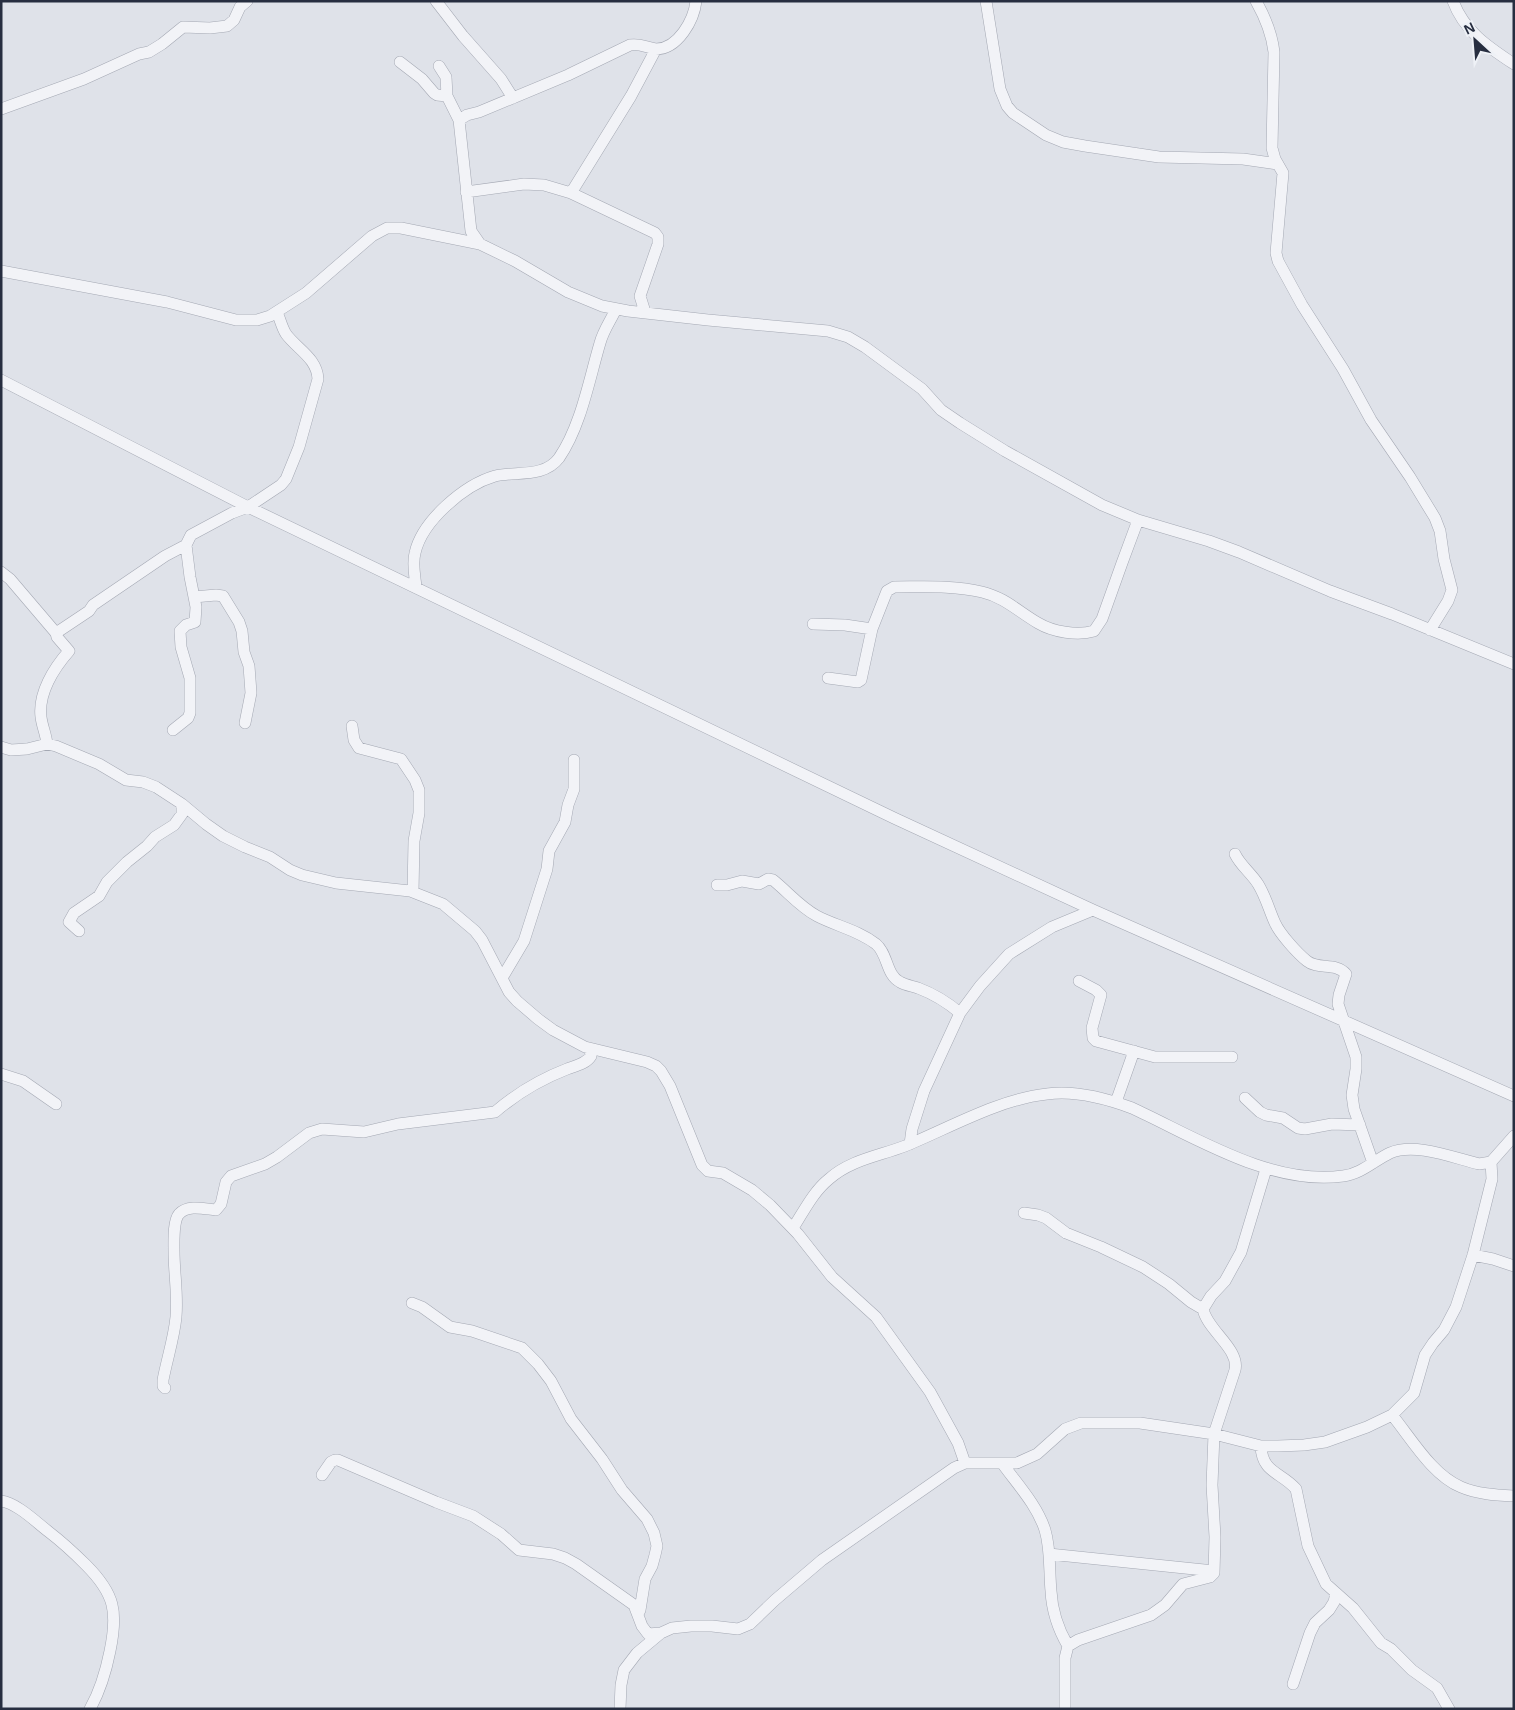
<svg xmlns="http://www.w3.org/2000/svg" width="1515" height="1710" font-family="Helvetica,sans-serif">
<rect width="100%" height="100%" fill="#dfe2e9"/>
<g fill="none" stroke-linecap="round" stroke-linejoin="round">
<g stroke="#a4a8b3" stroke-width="12">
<path id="minor" d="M436,1L463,36L501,79L513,98
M986,1L1000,89L1007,106L1013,113L1046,135L1063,142L1085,146L1159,157L1243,159L1278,164
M1256,1C1265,17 1272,34 1274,52L1272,148L1275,159L1283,173L1276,253L1278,261L1302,305L1343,369L1371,420L1410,477L1435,518L1440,531L1444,559L1452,590L1448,601L1430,630
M1453,1C1464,31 1488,47 1514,64
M400,62L422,79L434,93L437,95L447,96
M439,66L446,77L447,96L459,120
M1,109L84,79L139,54L149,52L162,44L183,27L210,28L227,26L234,20L240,7L247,1
M466,192L524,184L544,185L571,193L655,233L658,237V244L640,296L645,312
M571,193L631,96L656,49
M480,244L471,231L459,120L467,115L479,112L568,75L630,45C640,43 647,48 656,49C678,49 694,20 696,1
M1,271L167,302L236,320H257L270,316L306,293L372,236L387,228H401L480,244L515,261L568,292L602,306L628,311L708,320L828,331L848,337L865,347L922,389L941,410L960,423L1005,451L1102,505L1138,520L1209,541L1239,552L1330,591L1392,614L1514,664
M1,380L248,507L894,818L1093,910L1514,1096
M1,572L10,579L56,633L89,611L93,605L165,556L186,545L191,535L232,513L248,507L281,485L286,479L299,447L318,379C317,358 297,349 286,334C282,328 280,319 277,312
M416,587C415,576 412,564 415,553C422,521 464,485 495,476C516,471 544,478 559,458C581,426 589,380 600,343C603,331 611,320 616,309
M194,597L216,595L223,596L239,622L242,631L244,652L249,666L251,693L245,723
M813,624L845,625L872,629
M828,678L858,682L861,680L872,629L887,591L894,587C922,587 954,585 982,592C1004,597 1019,612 1038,623C1053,632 1078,636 1094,631L1102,619L1122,563L1138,520
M352,726L354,740L359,748L401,759L415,780L419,790V813L414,841L413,892
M173,730L188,718L190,713V678L181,647L180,631L186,625L195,622L196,607L190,577L186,545
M47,744C46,734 42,726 41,717C38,693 54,668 69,651L57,637L56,633
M1,747L11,750L27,749L47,744L56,746L99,764L126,780L143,782L156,787L182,804L206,824L223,836L245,847L270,857L290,870L302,875L336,883L410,891L443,904L475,931L482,940L509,992L517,1001L538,1019L553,1030L585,1047L647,1062L656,1066L661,1071L670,1086L702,1165L708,1171L723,1173L752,1190L770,1205L798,1234L832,1277L876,1317L930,1392L958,1443L965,1463
M1235,854C1240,865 1251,873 1258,884C1266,897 1269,910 1275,923C1280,934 1297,953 1307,961C1318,970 1336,962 1346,974L1339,995L1338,1004L1356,1057V1069L1352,1095L1354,1109L1373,1163
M717,885H727L742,881L759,884L768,879L773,880C788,892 800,907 817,916C836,926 858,930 876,944C888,954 886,975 900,982C905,985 912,986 918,988C934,994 947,1002 960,1013
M79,931L69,922L74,913L99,896L107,882L127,862L147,846L155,837L174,825L182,814V804
M502,978L524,941L547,869L549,851L565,822L568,805L574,789V760
M1079,981L1096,990L1101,995L1092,1028L1093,1038L1096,1041L1155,1057H1232
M1,1074L23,1081L56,1104
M1245,1098L1260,1112L1266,1115L1283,1118L1298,1128L1305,1129L1332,1124L1360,1125
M1116,1102L1134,1051
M910,1144L912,1129L924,1091L960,1013L980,986L1009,954L1052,927L1093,910
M1024,1213L1038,1215L1046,1218L1066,1233L1101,1247L1143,1267L1169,1284L1191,1302L1203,1309
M793,1228C804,1211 813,1192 829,1179C850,1160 879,1156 905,1146C949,1128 999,1099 1047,1094C1075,1090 1105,1098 1132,1108C1195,1137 1271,1186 1343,1176C1361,1174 1375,1160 1390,1153C1415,1142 1454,1158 1479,1164L1491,1162L1514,1136
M1473,1255L1493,1259L1514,1266
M412,1303L422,1307L450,1327L472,1331L522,1348L538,1364L551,1381L571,1419L602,1459L622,1490L647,1519L654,1533L657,1546L655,1555L652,1566L645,1579L640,1610L638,1614
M165,1388L163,1386V1380C167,1359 174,1338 176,1317C178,1294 174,1273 174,1251C174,1242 173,1221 179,1214C188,1204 205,1209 216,1210L221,1204L226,1182L231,1176L265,1164L277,1157L309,1133L322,1129L364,1132L398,1124L495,1112C516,1094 541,1079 567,1069C575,1066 586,1064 591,1056L590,1049
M1392,1415C1411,1438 1432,1475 1461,1487C1477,1494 1496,1495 1514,1496
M1261,1446C1262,1473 1281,1472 1296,1489L1308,1546L1326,1584L1353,1608L1381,1643L1391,1649L1412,1670L1437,1688L1449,1709
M1002,1463C1017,1484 1037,1505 1045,1530C1051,1550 1049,1571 1051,1591C1052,1611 1058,1629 1068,1646
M322,1475L331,1462L335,1460H338L436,1502L473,1516L501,1534L519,1550L553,1554L565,1558L576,1564L634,1605L642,1626L648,1634L661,1633
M1,1501C17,1503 36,1522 49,1532C62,1542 74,1553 86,1565C115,1594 118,1612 110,1651C106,1671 100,1691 90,1709
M1049,1554L1214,1571
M1293,1684L1310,1633L1315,1623L1329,1610L1334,1602L1336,1593
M620,1709L621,1685L624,1670L637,1653L661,1633L672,1628L691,1626H712L738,1629L750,1624L775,1600L822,1560L954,1468L965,1463H1017L1037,1454L1065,1429L1081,1423H1140L1214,1434L1261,1446H1278L1304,1445L1325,1442L1367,1427L1392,1415L1414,1393L1425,1355L1433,1343L1444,1330L1456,1307L1473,1255L1492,1179L1491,1162
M1065,1709V1658L1068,1646L1078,1640L1151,1615L1165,1605L1183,1584L1210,1577L1214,1573L1215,1537L1212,1485L1214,1434L1235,1370C1240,1349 1207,1330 1203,1309L1211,1296L1225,1281L1241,1252L1266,1169"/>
</g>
<use href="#minor" stroke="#f2f3f7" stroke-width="11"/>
</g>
<rect width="1515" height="1710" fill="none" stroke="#272e40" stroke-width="5"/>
<g transform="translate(1475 40) rotate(334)" stroke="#eef1f6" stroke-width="4" paint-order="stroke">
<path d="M0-4L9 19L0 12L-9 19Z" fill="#272e40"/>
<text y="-8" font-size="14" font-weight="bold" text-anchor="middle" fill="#272e40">N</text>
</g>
</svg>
